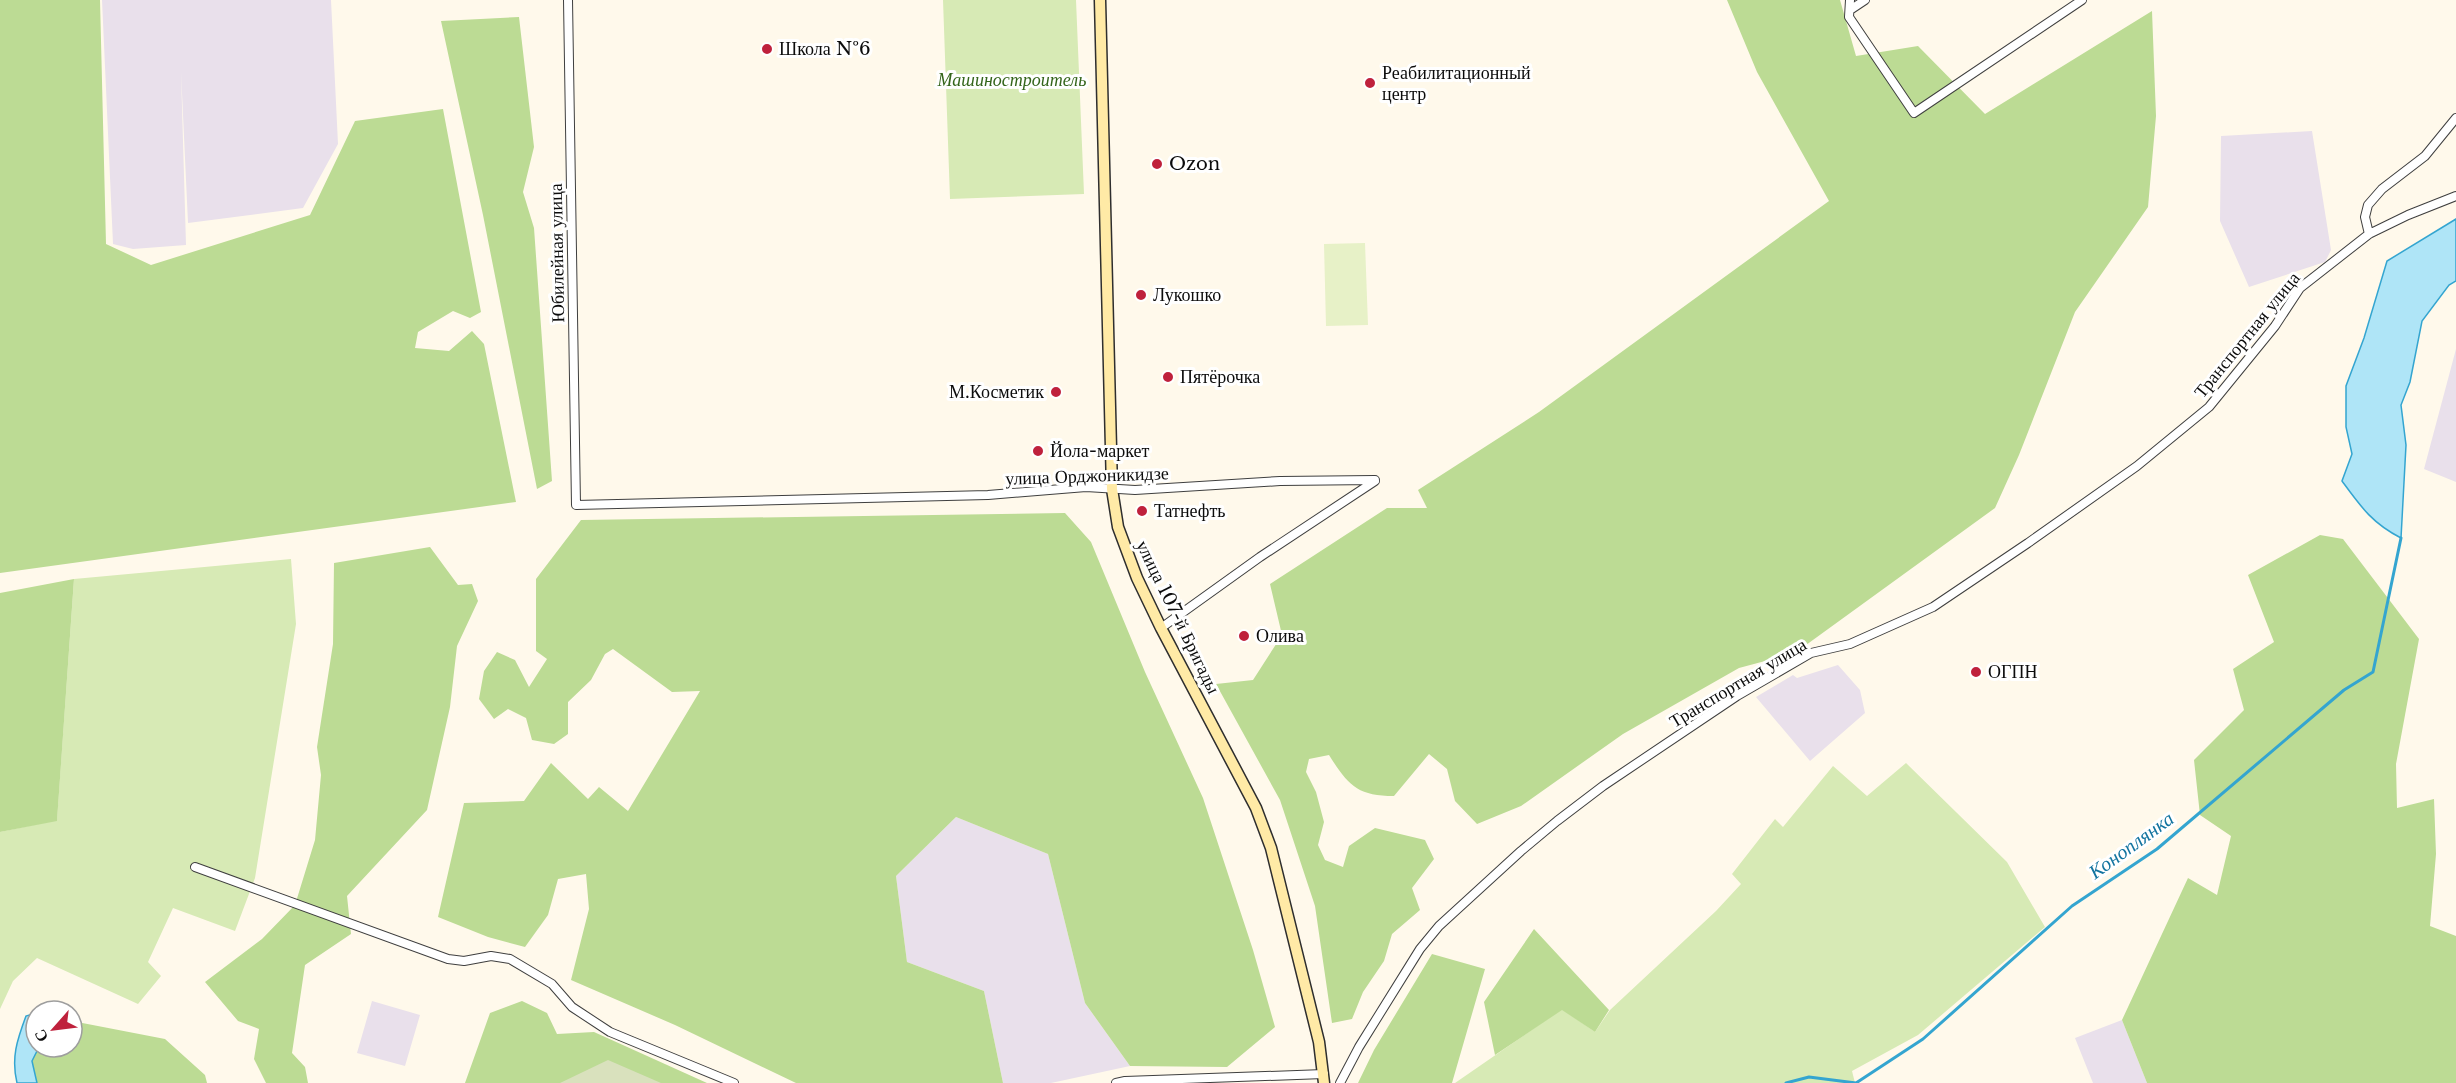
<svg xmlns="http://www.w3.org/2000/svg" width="2456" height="1083" font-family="'Libre Baskerville',serif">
<rect width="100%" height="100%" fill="#fff9eb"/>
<path fill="#e9e0eb" d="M102,0H331L338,144L303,208L188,223L181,72L186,245L133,249L113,244Z
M2312,131L2331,250L2325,262L2249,287L2220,221L2221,136Z
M2456,349V482L2424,469Z
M1838,665L1860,690L1865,713L1810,761L1756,697L1793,675L1797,678Z
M956,817L1048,854L1085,1003L1130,1066L1051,1083H1003L984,991L907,962L896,876Z
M372,1001L420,1015L405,1066L357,1053Z
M2122,1020L2147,1083H2093L2075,1038Z"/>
<path fill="#d7eab5" d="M943,0H1076L1084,194L950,199Z
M291,559L296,624L255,878L235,931L173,908L148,962L161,976L138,1004L37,958L13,981L0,1009V832L57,820L74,579Z
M1906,763L2007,862L2045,927L1918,1035L1852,1071L1855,1083H1455L1562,1009L1595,1032L1610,1010L1716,911L1741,884L1732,874L1775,819L1783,827L1833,766L1867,796Z"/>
<path fill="#bcdb94" d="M0,0H100L106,244L151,265L310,215L355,121L443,109L481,312L470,318L453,311L418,332L415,348L449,351L472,331L484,344L516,502L0,573Z
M1727,0H1840L1856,56L1918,46L1985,114L2152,11L2156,116L2148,207L2075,312L2019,455L1995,508L1795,653L1739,668L1623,734L1521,806L1477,824L1455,801L1447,769L1429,754L1394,796C1357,796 1348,785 1329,755L1309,759L1306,772L1316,792L1324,822L1318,845L1325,860L1343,867L1349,846L1375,828L1425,840L1434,859L1412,888L1420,910L1392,934L1384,961L1363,992L1352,1019L1332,1023L1315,906L1280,800L1216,684L1253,680L1282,635L1270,584L1387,508H1427L1418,490L1539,412L1829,201L1757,72Z
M519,17L534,147L523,192L534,228L552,481L537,489L483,215L441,21Z
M1065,513L1091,542L1145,672L1203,798L1253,950L1275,1027L1227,1067L1130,1066L1085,1003L1048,854L956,817L896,876L907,962L984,991L1003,1083H796L675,1025L571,980L589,909L586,874L558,879L548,915L525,947L488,937L438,917L464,803L524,801L551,763L588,799L599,787L628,811L700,691L672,692L613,649L605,654L591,680L568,702V734L554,744L532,740L526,718L508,709L494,719L479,699L484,671L497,652L515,660L529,687L547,659L536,651V579L581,520Z
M2320,535L2343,539L2419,639L2396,764L2397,808L2434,799L2436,854L2430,926L2456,936V1083H2147L2122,1020L2188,878L2217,895L2231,836L2200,815L2194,760L2244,710L2233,669L2274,642L2248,575Z
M430,547L458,585L472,584L478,601L457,646L450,707L427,810L347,896L351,934L305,965L292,1053L305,1067L308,1083H266L254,1059L259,1029L238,1021L205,982L262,939L295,905L315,840L321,775L317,747L333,644L334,563Z
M74,579L57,821L0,832V593Z
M1534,929L1609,1010L1595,1032L1562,1010L1495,1055L1484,1002Z
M1432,954L1485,969L1452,1083H1358L1374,1050Z
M522,1001L547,1013L557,1034L594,1032L707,1083H465L490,1013Z
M72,1021L165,1039L205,1075L207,1083H37L32,1061L37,1049L72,1047Z"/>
<path fill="#d9e1bd" d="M608,1060L661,1083H560Z"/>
<path fill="#e7f1c7" d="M1365,243L1368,325L1326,326L1324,244Z"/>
<path fill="#afe5f7" stroke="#34a5d0" stroke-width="1.5" d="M2456,219V281L2449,285L2422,321L2410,382L2401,405L2406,445L2401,538C2372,523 2361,507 2342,481L2352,454L2346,427V386L2364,338L2387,261Z
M36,1013V1047H39L32,1061L37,1083H17C11,1058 17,1040 26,1016Z"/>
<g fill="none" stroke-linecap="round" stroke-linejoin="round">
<path stroke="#34a5d0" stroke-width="3" d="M1786,1083L1809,1077L1856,1083L1923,1039L2072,906L2157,849L2344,690L2373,672L2401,538"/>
<g stroke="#3f3f3f" stroke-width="10">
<path id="minor" d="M568,0L576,505L988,495L1086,487L1135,490L1280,481L1375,480
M1850,0L1849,17L1914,113L2082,0
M1850,10L1865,0
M2369,234L2365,217L2368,205L2382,189L2425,156L2456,118
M1161,628L1260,557L1375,481
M195,867L448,959L464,961L491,956L510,959L552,984L572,1007L610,1032L734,1083
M1116,1083L1125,1081L1324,1074
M1340,1083L1359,1047L1420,949L1439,926L1521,851L1557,821L1603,786L1737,696L1811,653L1850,644L1933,607L2028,543L2137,466L2209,407L2275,326L2300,288L2369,234L2408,215L2456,196"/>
</g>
<g stroke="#2e2e2e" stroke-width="13">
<path id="secondary" d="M1100,0L1112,489L1118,527L1137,578L1161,628L1256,808L1271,848L1319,1042L1324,1083"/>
</g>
<use href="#minor" stroke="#fff" stroke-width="8"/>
<use href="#secondary" stroke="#ffeaa6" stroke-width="10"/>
</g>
<g fill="#bf213c" stroke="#fff" stroke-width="2">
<circle cx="767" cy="49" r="6"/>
<circle cx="1370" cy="83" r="6"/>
<circle cx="1157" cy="164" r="6"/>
<circle cx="1141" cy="295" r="6"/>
<circle cx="1168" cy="377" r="6"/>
<circle cx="1056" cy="392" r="6"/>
<circle cx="1038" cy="451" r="6"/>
<circle cx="1142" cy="511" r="6"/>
<circle cx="1244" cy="636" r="6"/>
<circle cx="1976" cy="672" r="6"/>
</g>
<g text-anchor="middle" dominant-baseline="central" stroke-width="6" stroke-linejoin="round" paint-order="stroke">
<g font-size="18" fill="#0c0c0c" stroke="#fff" text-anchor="start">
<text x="779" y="49">Школа №6</text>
<text x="1382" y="73">Реабилитационный<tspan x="1382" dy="21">центр</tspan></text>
<text x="1169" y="164">Ozon</text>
<text x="1153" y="295">Лукошко</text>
<text x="1180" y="377">Пятёрочка</text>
<text x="1044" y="392" text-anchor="end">М.Косметик</text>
<text x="1050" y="451">Йола-маркет</text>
<text x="1154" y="511">Татнефть</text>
<text x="1256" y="636">Олива</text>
<text x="1988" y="672">ОГПН</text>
</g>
<g font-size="18" font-style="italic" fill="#34651b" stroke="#fff">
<text x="1012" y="80">Машиностроитель</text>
</g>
<g font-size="18" fill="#0c0c0c" stroke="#fff">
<text transform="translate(557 253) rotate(-91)">Юбилейная улица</text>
<text transform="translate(2247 335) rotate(-51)">Транспортная улица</text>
<text transform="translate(1087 476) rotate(-2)">улица Орджоникидзе</text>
<text transform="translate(1178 617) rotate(64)">улица 107-й Бригады</text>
<text transform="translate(1738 683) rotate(-31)">Транспортная улица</text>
</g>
<g font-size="20" font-style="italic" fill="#1374a0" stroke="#fff">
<text transform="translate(2131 845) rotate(-36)">Коноплянка</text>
</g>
</g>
<g transform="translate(54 1029) rotate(242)"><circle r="28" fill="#ffffff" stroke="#9e9e9e" stroke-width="1.5"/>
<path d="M0-4.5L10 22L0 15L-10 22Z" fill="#bf213c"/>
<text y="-9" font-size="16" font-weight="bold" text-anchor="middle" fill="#0c0c0c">С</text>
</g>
</svg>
